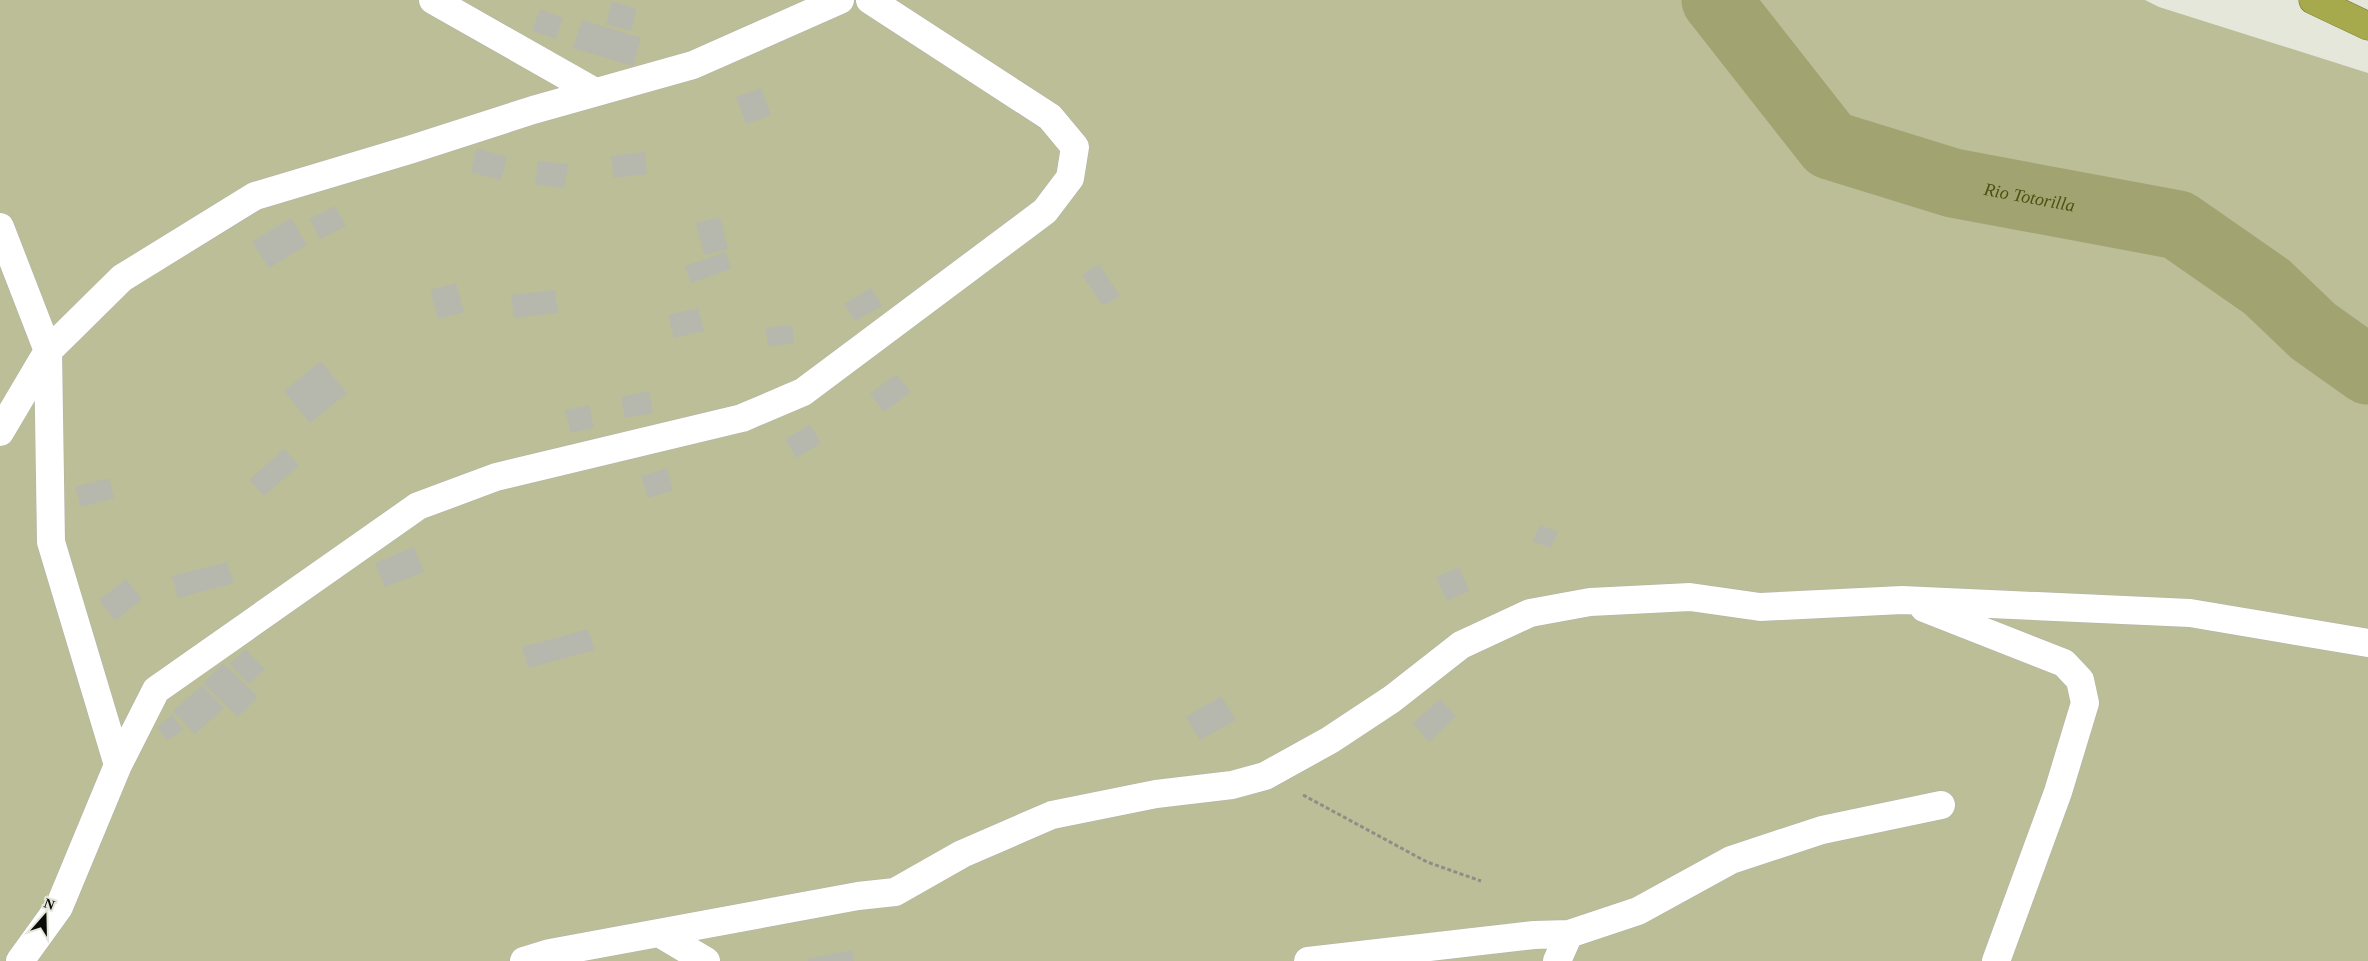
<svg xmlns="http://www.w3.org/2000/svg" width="2368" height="961" font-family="Georgia,serif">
<rect width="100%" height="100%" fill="#e5e7da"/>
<path fill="#bbbe97" d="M0,0H2145L2159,7L2368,73V961H0Z"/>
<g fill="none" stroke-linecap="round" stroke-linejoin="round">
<path stroke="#a1a470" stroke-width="69" id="s1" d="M1716,0L1830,145L1953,183L2178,225L2267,287L2313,331L2368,370"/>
</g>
<path fill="#b7b8ad" d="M612,1L637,9L631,31L606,24Z
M540,9L563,18L556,39L532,31Z
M582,20L641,38L633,66L573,48Z
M761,88L771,115L746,124L736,97Z
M477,148L507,157L501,180L471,172Z
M645,152L647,174L614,178L611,156Z
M538,161L568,164L564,188L535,184Z
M335,206L346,226L320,239L310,219Z
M720,217L728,249L704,255L696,223Z
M291,218L307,245L269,268L252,242Z
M726,252L731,269L691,283L685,266Z
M1099,264L1120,296L1103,306L1082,275Z
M456,283L464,312L438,319L430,290Z
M871,288L882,306L855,321L844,304Z
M555,290L558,313L514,318L511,295Z
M698,308L704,331L674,338L668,315Z
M792,325L794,343L768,346L765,328Z
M321,361L347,393L310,423L284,391Z
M896,374L911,392L884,412L870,394Z
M649,391L653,413L625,418L621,397Z
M589,405L594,428L571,433L565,410Z
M810,425L821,443L796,458L785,439Z
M284,449L299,465L264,496L249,480Z
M667,468L673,490L648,498L641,476Z
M109,478L114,498L81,507L75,487Z
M1540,525L1558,532L1551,548L1533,541Z
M414,547L424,572L385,587L375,563Z
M227,562L234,583L178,598L172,576Z
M1459,567L1469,591L1447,601L1436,577Z
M126,579L142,599L115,621L99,600Z
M588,629L595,650L528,668L522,647Z
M245,649L265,669L249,684L230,664Z
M223,663L258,697L238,717L203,683Z
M202,685L224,708L195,734L173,711Z
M1221,696L1236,720L1200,740L1186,717Z
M1440,699L1456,716L1429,742L1413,723Z
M172,715L183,730L167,741L157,727Z
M852,950L854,961H808L807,959Z"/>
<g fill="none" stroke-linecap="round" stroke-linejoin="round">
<g stroke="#b3b4a8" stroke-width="29">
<path id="minor" d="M433,0L595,92
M0,227L48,351L51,542L118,765
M0,432L48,351L122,278L255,196L409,150L533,110L693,65L840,0
M1924,608L2064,663L2080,680L2085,703L2058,792L1996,961
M659,933L706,961
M20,961L59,907L118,765L156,690L418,506L496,477L742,418L803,392L1045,211L1070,178L1075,147L1050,117L870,0
M524,961L550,953L858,896L895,892L962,854L1052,815L1156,794L1232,785L1265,776L1330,740L1392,699L1461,645L1530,613L1590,602L1690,597L1760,607L1902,600L2190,613L2368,643
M1308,961L1534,935L1569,934L1638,911L1731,860L1822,830L1941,805
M1557,961L1569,934"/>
</g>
<g stroke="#707334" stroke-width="29">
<path id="highway" d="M2313,0L2368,26"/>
</g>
<path stroke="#8d8f86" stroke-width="3" stroke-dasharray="4 2.5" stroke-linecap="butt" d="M1303,795L1427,862L1481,881"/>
<use href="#minor" stroke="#fff" stroke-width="28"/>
<use href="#highway" stroke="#a6aa4c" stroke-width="28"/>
</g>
<g text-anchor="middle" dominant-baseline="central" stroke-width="5" stroke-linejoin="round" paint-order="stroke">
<g font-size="18" font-style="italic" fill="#4e5012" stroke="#e5e7da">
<text stroke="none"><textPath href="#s1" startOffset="391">Rio Totorilla</textPath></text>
</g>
</g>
<g transform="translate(45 916) rotate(20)" stroke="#e5e7da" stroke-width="4" paint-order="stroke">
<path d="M0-4L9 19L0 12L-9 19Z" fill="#0b0c08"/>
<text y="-8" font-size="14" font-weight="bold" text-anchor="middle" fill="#0b0c08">N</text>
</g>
</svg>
